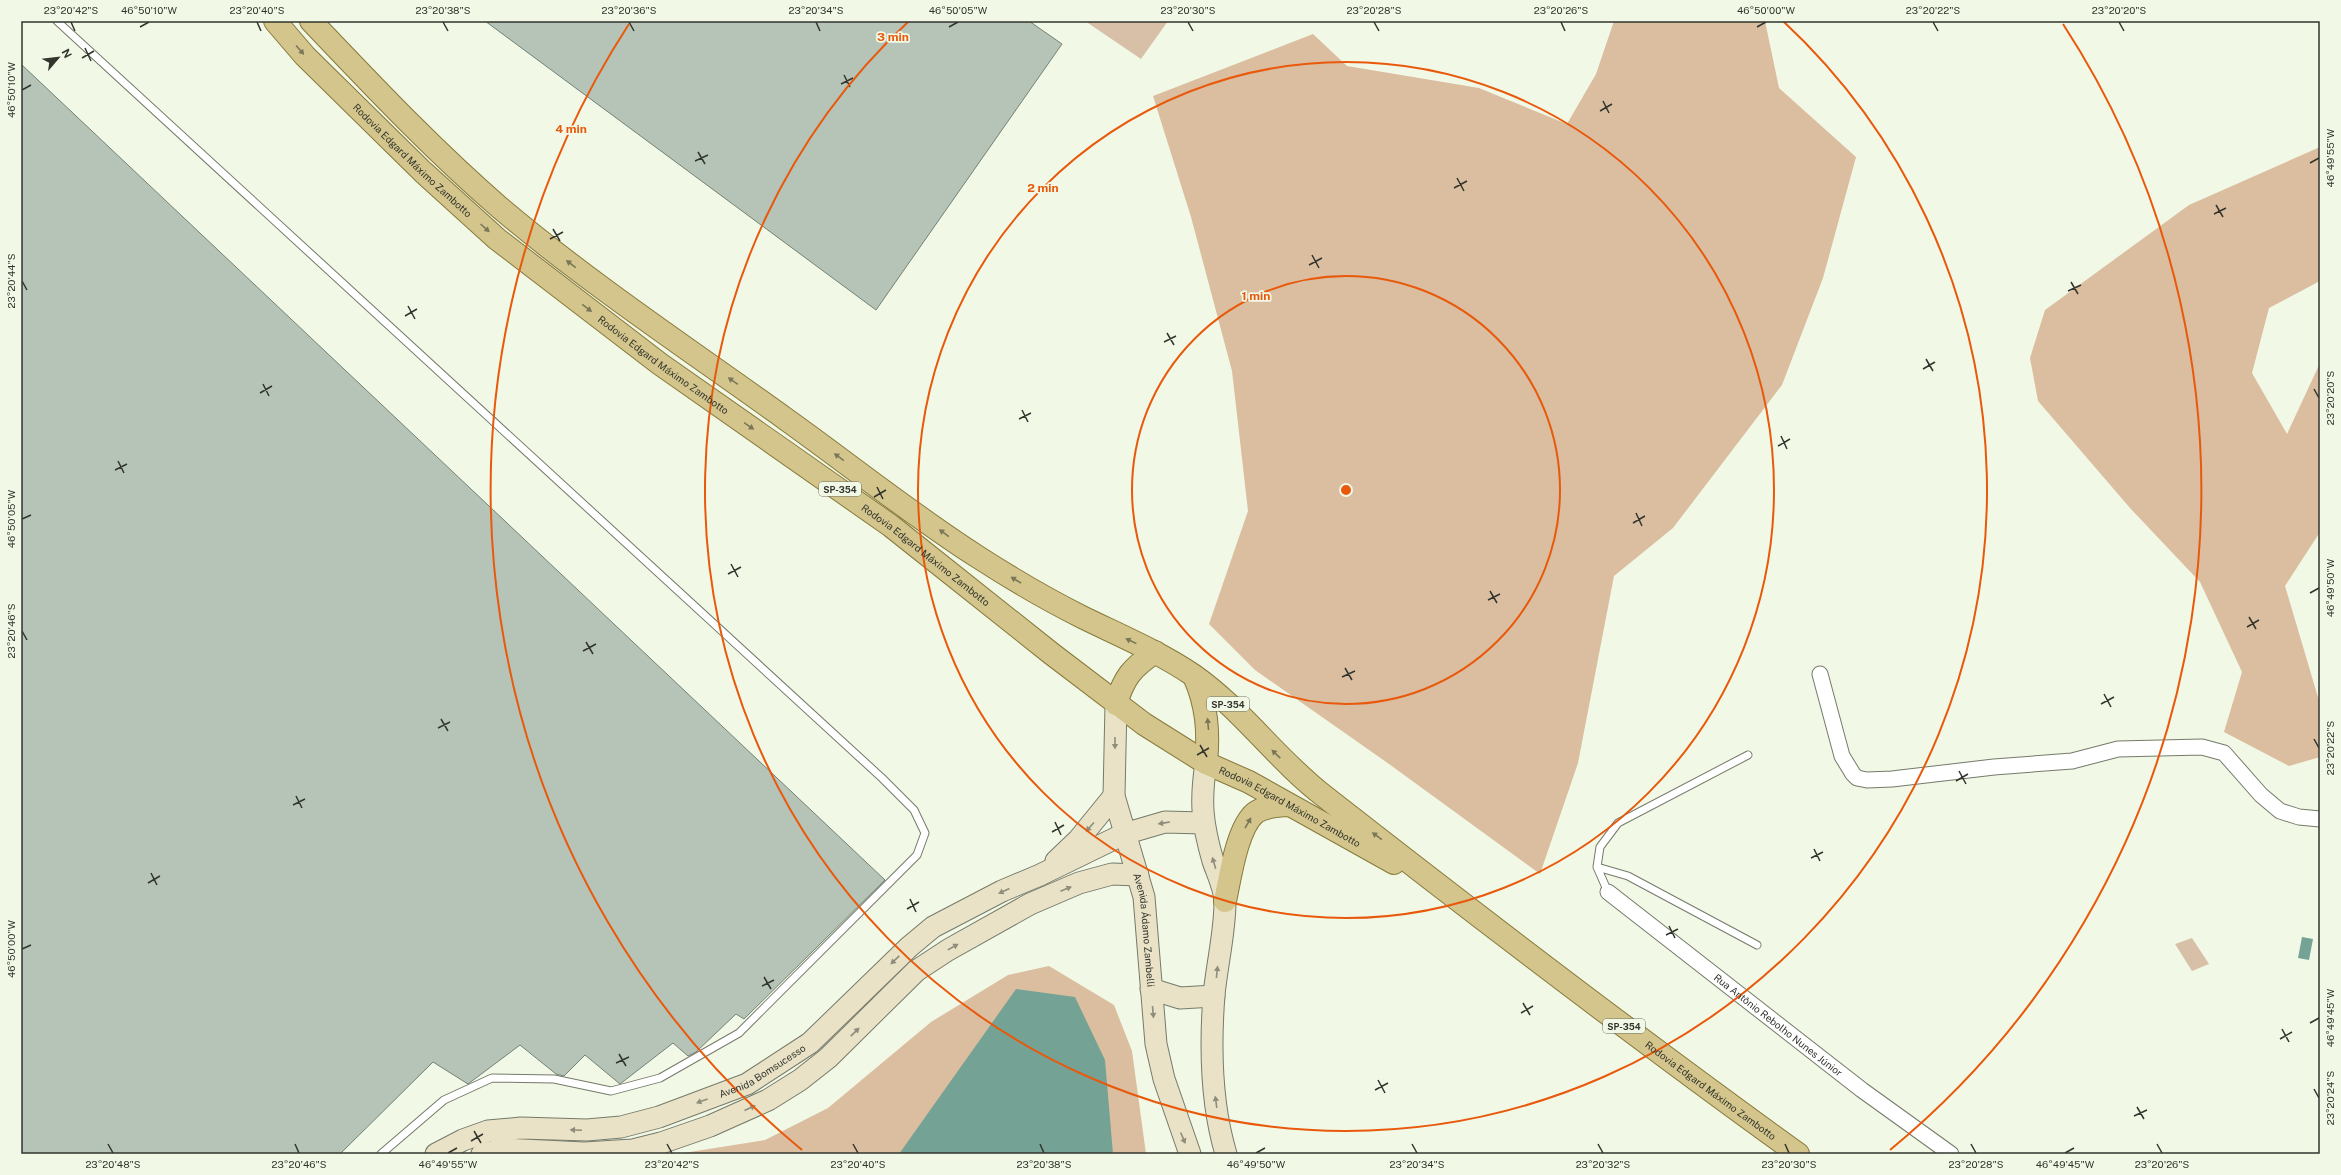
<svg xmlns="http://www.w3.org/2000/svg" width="2341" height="1175" font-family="'Public Sans',sans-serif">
<rect width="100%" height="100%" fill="#f2f8e6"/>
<path fill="#d8c0a8" d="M1085,21H1168L1141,59Z
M2192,938L2209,964L2192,971L2175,944Z"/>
<path fill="#dbbea0" d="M1614,21H1765L1779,88L1856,157L1823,278L1782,385L1673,528L1614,576L1578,763L1540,874L1389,764L1255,670L1209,624L1248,511L1232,371L1191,217L1153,96L1313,34L1347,66L1479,88L1567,124L1596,74Z
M2320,147V281L2269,308L2252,373L2287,434L2320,363V532L2285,586L2320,704V757L2289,766L2224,732L2242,672L2200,582L2130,508L2038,401L2030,358L2045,310L2189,205Z
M1049,966L1114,1005L1132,1051L1146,1154H677L765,1140L828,1108L931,1022L1008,975Z"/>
<path fill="#74a295" d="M2302,937L2313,939L2309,960L2298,958Z
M1016,989L1075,997L1105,1060L1113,1154H899Z"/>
<path fill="#b6c4b8" stroke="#748175" d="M485,21H1029L1062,44L876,310Z
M21,64L885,880L744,1019L736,1014L696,1052L688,1056L673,1043L620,1084L585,1055L564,1076L556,1074L520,1045L468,1084L433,1062L340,1154H21Z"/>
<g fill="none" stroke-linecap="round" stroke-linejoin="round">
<g stroke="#757a6a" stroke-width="9">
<path id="lane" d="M57,21L882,778L914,810L925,833L917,855L739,1033L660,1078L611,1091L554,1079L492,1078L444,1100L381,1154
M1597,867L1628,876L1757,945
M1608,892L1597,867L1600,847L1618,823L1748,755"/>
</g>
<g stroke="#757a6a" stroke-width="17">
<g id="street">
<path d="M1820,674L1842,756L1853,774L1857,778L1867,780L1892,779L1994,767L2072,761L2118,749L2202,747L2224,753L2261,795L2280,811L2299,817L2320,819"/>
<path id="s1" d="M1608,892L1862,1090L1951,1154"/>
</g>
</g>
<g stroke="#757a6a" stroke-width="23">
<g id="secondary">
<path id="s2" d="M1116,704L1114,796L1144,897L1156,1044L1164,1079L1190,1154"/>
<path d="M1206,763C1200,802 1202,823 1213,861C1217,873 1225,889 1225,902C1225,932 1217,964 1214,995C1210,1047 1211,1104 1226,1154"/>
<path d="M1056,861L1079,839L1114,796"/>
<path d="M1151,989L1180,998L1214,996"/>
<path id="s3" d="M436,1154L463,1140L488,1131L521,1128L587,1130L621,1127L659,1117L747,1084L810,1043L909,947L933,927L1002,891L1040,875L1124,834L1165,822L1203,823"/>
<path d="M482,1154L504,1149L584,1153L633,1150L661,1143L710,1126L768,1100L800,1080L828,1058L916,971L948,950L1030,904L1079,883L1112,874L1138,875"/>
</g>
</g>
<g stroke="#87793a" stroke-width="24">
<g id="primary">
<path id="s4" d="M275,21L305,56L423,172L497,239L660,364L891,526L1052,654L1144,724L1206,763L1249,782L1394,863"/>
<path id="s5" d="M311,21C372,85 432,149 499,207C590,284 690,350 787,420C850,465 912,515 978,557C1012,579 1048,600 1084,618C1121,636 1159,652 1193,675C1242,709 1277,760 1324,796C1480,918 1637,1038 1798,1154"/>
<path d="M1194,676C1207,705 1209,732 1206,763"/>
<path d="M1116,704C1124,677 1132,668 1155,652"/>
<path d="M1225,901C1230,878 1237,828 1255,813C1264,806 1277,806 1288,805"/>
</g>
</g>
<use href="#lane" stroke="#fff" stroke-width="7"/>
<use href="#street" stroke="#fff" stroke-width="15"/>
<use href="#secondary" stroke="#e9e2c6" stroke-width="21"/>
<use href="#primary" stroke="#d3c58c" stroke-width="22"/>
</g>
<defs><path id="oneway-solid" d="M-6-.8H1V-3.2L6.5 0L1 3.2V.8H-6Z"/></defs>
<g fill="#7a7658">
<use href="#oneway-solid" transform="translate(300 50) rotate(49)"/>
<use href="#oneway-solid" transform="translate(485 228) rotate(42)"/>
<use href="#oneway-solid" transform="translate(571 264) rotate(-143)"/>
<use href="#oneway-solid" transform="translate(587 308) rotate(37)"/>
<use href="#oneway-solid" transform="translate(733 381) rotate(-145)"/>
<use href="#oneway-solid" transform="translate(749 426) rotate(35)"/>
<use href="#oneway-solid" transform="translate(839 457) rotate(-144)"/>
<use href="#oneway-solid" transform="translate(944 533) rotate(-144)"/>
<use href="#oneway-solid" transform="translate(1016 580) rotate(-149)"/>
<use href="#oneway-solid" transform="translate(1131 641) rotate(-154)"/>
<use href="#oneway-solid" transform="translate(1208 724) rotate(-95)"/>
<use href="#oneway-solid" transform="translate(1276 754) rotate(-136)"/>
<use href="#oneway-solid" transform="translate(1248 823) rotate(-60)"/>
<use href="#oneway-solid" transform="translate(1377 836) rotate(-144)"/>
</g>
<g fill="#8e8c7a">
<use href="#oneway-solid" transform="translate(1115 743) rotate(90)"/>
<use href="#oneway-solid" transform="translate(1164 823) rotate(171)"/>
<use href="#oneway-solid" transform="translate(1090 827) rotate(131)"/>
<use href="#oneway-solid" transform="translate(1214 863) rotate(-106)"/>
<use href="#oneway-solid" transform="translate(1066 889) rotate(-23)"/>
<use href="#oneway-solid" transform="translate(1004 891) rotate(156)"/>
<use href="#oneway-solid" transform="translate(953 947) rotate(-29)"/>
<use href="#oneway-solid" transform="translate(895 960) rotate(136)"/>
<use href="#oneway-solid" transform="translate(1217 972) rotate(-84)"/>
<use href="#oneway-solid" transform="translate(1153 1012) rotate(85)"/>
<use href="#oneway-solid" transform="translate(855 1032) rotate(-44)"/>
<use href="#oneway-solid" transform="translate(702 1101) rotate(160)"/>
<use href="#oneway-solid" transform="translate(1216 1102) rotate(-98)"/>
<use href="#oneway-solid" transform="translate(750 1108) rotate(-24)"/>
<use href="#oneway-solid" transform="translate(576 1130) rotate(-178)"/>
<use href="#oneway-solid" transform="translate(1183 1138) rotate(67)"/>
</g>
<path fill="none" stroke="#32352e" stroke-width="1.5" d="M71,22L75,31M257,22L261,31M443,22L448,31M629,22L634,31M816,22L820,31M1188,22L1193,31M1374,22L1379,31M1561,22L1565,31M1933,22L1938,31M2119,22L2124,31M140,27L149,22M949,27L958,22M1757,27L1766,22M85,48L91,61M82,58L94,51M844,75L850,87M841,84L853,78M22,90L31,85M1603,101L1609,113M1600,111L1612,104M698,152L705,164M695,161L708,155M2310,163L2319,158M1457,178L1464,191M1454,188L1467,181M2216,205L2223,217M2214,214L2226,208M553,229L560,241M550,239L563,232M1312,255L1319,268M1309,265L1322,258M22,281L27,290M2071,282L2078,294M2068,291L2081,285M408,306L415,319M405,316L417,309M1167,333L1174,345M1164,342L1176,336M1926,359L1933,371M1923,369L1935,362M263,384L269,396M2314,389L2319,398M260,393L272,386M1022,410L1028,422M1019,419L1031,413M1781,436L1787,449M1778,446L1790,439M118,461L124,473M115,470L127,464M877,487L883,499M874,497L886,490M1636,513L1642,526M22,519L31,515M1633,523L1645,516M731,564L738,577M728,574L741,567M1490,591L1497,603M2310,593L2319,588M1488,600L1500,594M2249,617L2256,629M2247,627L2259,620M22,631L27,640M586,642L593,654M583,651L596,644M1345,668L1352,680M1342,677L1355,671M2104,694L2111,707M2101,704L2114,697M441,719L448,731M438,728L450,722M2314,739L2319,748M1200,745L1207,757M1197,755L1209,748M1959,771L1966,784M1956,781L1968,774M296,796L302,808M293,805L305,799M1055,822L1061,835M1052,832L1064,825M1814,849L1820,861M1811,858L1823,852M151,873L157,885M148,883L160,876M910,899L916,912M907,909L919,902M1669,926L1675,938M1666,935L1678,929M22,949L31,945M764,977L771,989M762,986L774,980M1523,1003L1530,1015M1521,1013L1533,1006M2310,1023L2319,1018M2282,1029L2289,1042M2280,1039L2292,1032M619,1054L626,1066M616,1063L629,1057M1378,1080L1385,1093M2314,1089L2319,1098M1375,1090L1388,1083M2137,1107L2144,1119M2134,1116L2147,1110M474,1131L481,1143M471,1141L483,1134M108,1144L113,1153M295,1144L299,1153M667,1144L672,1153M853,1144L858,1153M1040,1144L1044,1153M1412,1144L1417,1153M1598,1144L1603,1153M1785,1144L1789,1153M1971,1144L1976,1153M2157,1144L2162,1153M448,1153L457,1148M1256,1153L1265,1148M2065,1153L2074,1148"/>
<g fill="none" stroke="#e8590c" stroke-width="2">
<circle cx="1346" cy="490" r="214"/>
<circle cx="1346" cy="490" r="428"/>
<path d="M1783 21A641 641 0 1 1 909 21"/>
<path d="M802 1150A855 855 0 0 1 629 24M2063 24A855 855 0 0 1 1890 1150"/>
</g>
<g text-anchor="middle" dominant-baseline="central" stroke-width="3.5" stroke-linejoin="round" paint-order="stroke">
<g fill="#f2f8e6" stroke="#6c7065" stroke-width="1">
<rect x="819" y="482" width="42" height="14" rx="3"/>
<rect x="1207" y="697" width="42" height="14" rx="3"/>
<rect x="1603" y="1019" width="42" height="14" rx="3"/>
</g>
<g font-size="9" font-weight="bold" fill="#32352e">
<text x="840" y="489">SP-354</text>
<text x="1228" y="704">SP-354</text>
<text x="1624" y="1026">SP-354</text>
</g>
<g font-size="10" fill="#32352e" stroke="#f2f8e6">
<text stroke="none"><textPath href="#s4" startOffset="196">Rodovia Edgard Máximo Zambotto</textPath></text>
<text stroke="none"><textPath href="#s4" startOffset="520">Rodovia Edgard Máximo Zambotto</textPath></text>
<text stroke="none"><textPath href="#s4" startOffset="844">Rodovia Edgard Máximo Zambotto</textPath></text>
<text stroke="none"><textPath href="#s4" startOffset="1288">Rodovia Edgard Máximo Zambotto</textPath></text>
<text stroke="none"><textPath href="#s2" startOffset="230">Avenida Ádamo Zambelli</textPath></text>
<text stroke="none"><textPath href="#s1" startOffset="216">Rua Antônio Rebolho Nunes Júnior</textPath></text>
<text stroke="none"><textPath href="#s3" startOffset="343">Avenida Bomsucesso</textPath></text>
<text stroke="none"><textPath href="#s5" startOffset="1768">Rodovia Edgard Máximo Zambotto</textPath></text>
</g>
</g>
<circle cx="1346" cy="490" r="6" fill="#e8590c" stroke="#f2f8e6" stroke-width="2"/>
<g font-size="12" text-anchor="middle" font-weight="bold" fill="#e8590c" stroke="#f2f8e6" stroke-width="3.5" stroke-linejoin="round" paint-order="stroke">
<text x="893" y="41">3 min</text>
<text x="571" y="133">4 min</text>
<text x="1043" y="192">2 min</text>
<text x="1256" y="300">1 min</text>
</g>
<rect width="2341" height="1175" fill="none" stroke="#f2f8e6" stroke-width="44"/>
<g transform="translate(58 58) rotate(62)" stroke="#f2f8e6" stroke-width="3" paint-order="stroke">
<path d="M0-3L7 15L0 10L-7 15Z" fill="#32352e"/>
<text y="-6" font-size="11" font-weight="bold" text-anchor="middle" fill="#32352e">N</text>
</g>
<rect x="22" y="22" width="2297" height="1131" fill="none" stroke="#32352e" stroke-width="1.5"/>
<g font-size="10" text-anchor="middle" fill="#32352e">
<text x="71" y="14">23°20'42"S</text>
<text x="149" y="14">46°50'10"W</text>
<text x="257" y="14">23°20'40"S</text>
<text x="443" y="14">23°20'38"S</text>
<text x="629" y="14">23°20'36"S</text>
<text x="816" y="14">23°20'34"S</text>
<text x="958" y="14">46°50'05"W</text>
<text x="1188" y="14">23°20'30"S</text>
<text x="1374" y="14">23°20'28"S</text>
<text x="1561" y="14">23°20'26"S</text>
<text x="1766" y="14">46°50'00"W</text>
<text x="1933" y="14">23°20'22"S</text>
<text x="2119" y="14">23°20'20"S</text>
<text transform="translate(11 90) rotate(-90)" y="4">46°50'10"W</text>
<text transform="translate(2330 158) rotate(-90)" y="4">46°49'55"W</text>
<text transform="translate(11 281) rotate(-90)" y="4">23°20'44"S</text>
<text transform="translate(2330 398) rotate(-90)" y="4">23°20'20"S</text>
<text transform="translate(11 519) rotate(-90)" y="4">46°50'05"W</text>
<text transform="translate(2330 588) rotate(-90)" y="4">46°49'50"W</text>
<text transform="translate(11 631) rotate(-90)" y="4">23°20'46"S</text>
<text transform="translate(2330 748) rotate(-90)" y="4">23°20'22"S</text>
<text transform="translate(11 949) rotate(-90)" y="4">46°50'00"W</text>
<text transform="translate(2330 1018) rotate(-90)" y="4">46°49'45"W</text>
<text transform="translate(2330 1098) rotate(-90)" y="4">23°20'24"S</text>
<text x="113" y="1168">23°20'48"S</text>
<text x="299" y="1168">23°20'46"S</text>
<text x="448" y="1168">46°49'55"W</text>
<text x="672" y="1168">23°20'42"S</text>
<text x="858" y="1168">23°20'40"S</text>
<text x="1044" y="1168">23°20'38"S</text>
<text x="1256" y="1168">46°49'50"W</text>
<text x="1417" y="1168">23°20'34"S</text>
<text x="1603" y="1168">23°20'32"S</text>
<text x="1789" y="1168">23°20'30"S</text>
<text x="1976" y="1168">23°20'28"S</text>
<text x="2065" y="1168">46°49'45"W</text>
<text x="2162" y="1168">23°20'26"S</text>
</g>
</svg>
